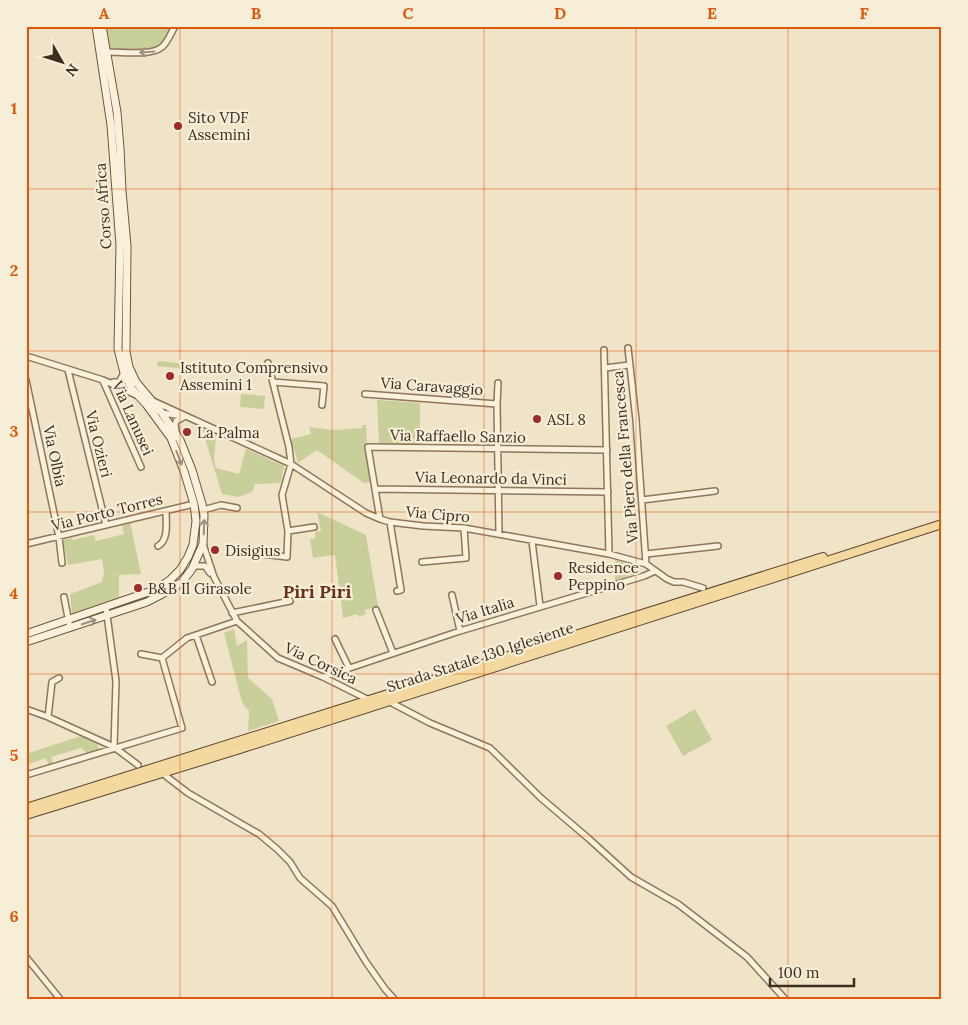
<svg xmlns="http://www.w3.org/2000/svg" width="968" height="1025" font-family="Lora,serif">
<rect width="100%" height="100%" fill="#f0e4c8"/>
<path fill="#c9cf9b" d="M105,26H173C167,36 163,47 151,50L109,49Z
M158,361L208,366V371L157,366Z
M241,394L265,396L264,409L240,407Z
M377,400L420,403V444L379,445Z
M362,425H366L367,444L364,445L371,482L364,483L317,450L298,463L291,439L311,434L309,427L335,430L362,428Z
M202,429L216,435L214,460L216,468L239,474L246,449L284,466L281,483L255,484L252,492L238,497L222,494Z
M317,512L366,535L378,606L365,610L366,614L359,617L357,614L343,618L335,555L313,558L310,539H315V532L321,531Z
M130,522L141,574L119,575V599L72,615L70,594L102,582L104,573L102,559L68,565L63,540L72,538L73,540L94,535L96,541L124,534L122,524Z
M615,560L639,567L641,571L615,581Z
M234,629L237,646L247,640L248,678L272,699L279,721L248,731L249,711L243,704L240,695L224,633Z
M695,709L712,740L683,756L666,726Z
M81,736L97,744L99,750L88,754L81,748L51,757L54,765L49,766L46,758L26,765V754Z"/>
<g fill="none" stroke-linecap="round" stroke-linejoin="round">
<g stroke="#8d765c" stroke-width="8">
<path id="street" d="M106,52C119,52 153,56 162,47C168,42 171,33 175,26
M628,348L636,420L646,564
M604,350L609,554
M26,356L103,380L136,395
M605,368L629,365
M68,370L106,525
M26,380L59,537L62,563
M103,381L141,467
M113,382H119L124,373
M273,382L324,386L322,405
M498,383L497,404L499,534
M365,394L497,404
M153,401L291,464L366,513L380,519L390,522L423,526L464,528L609,554L646,564L667,579L674,582H683L703,588
M147,405L162,413L182,416
M176,430L175,425L176,421L184,417
M375,489L608,492
M642,500L715,491
M203,510L221,505L237,508
M380,519L368,447L607,450
M390,522L401,590L397,591
M288,531L314,527
M532,541L540,606
M26,544L194,504
M203,544L214,577L237,621L278,658L323,677L369,700
M158,546C169,540 166,522 166,511
M262,554L287,557L288,531L282,495L291,464L289,447L268,363
M646,554L718,546
M422,562L466,558L464,528
M193,568L196,566H205L210,573
M452,595L460,631
M64,597L70,628
M106,608L116,681L114,747
M376,610L393,653
M232,613L290,601
M196,635L212,682
M335,639L349,668
M141,654L162,658
M323,677L460,631L644,576L655,571
M388,701L430,723L490,748L541,798L588,838L631,877L678,904L747,957L785,999
M26,709L48,717L114,747L138,765
M48,717L52,682L59,678
M162,773L188,793L259,834L277,849L290,862L300,878L332,906L366,962L385,989L394,999
M26,775L182,728L162,658L187,638L237,621
M26,957L60,999"/>
</g>
<g stroke="#6f573f" stroke-width="9">
<path id="secondary" d="M26,634L157,589L170,580L180,570L188,557L193,545L196,521L194,504L184,471L171,438L146,404L132,389L124,373L118,349L120,245L111,125L96,26
M26,642L147,602L170,590L182,582L192,569L203,544L204,515L202,504L192,470L180,440L162,413L136,382L129,367L126,352L127,246L122,191L120,148L117,112L102,26"/>
</g>
<g stroke="#5b4430" stroke-width="10">
<path id="primary" d="M26,808L823,557
M26,815L240,749L942,524"/>
</g>
<use href="#street" stroke="#faf1dc" stroke-width="5"/>
<use href="#secondary" stroke="#faf1dc" stroke-width="7"/>
<use href="#primary" stroke="#f3d9a0" stroke-width="8"/>
</g>
<defs><path id="oneway-shaft" d="M-6 0H5M1.5-3L5.5 0L1.5 3" fill="none" stroke-width="1.6" stroke-linecap="round" stroke-linejoin="round" transform="scale(1.25)"/></defs>
<g stroke="#9c907e">
<use href="#oneway-shaft" transform="translate(147 52) rotate(176)"/>
<use href="#oneway-shaft" transform="translate(179 458) rotate(69)"/>
<use href="#oneway-shaft" transform="translate(204 527) rotate(-88)"/>
<use href="#oneway-shaft" transform="translate(89 622) rotate(-18)"/>
</g>
<path fill="none" stroke="#df570d" stroke-width="1" stroke-opacity="0.55" d="M180,26V999M332,26V999M484,26V999M636,26V999M788,26V999M26,189H942M26,351H942M26,512H942M26,674H942M26,836H942"/>
<g fill="#9e2a2b" stroke="#f7eed8" stroke-width="2">
<circle cx="178" cy="126" r="5"/>
<circle cx="170" cy="376" r="5"/>
<circle cx="537" cy="419" r="5"/>
<circle cx="187" cy="432" r="5"/>
<circle cx="215" cy="550" r="5"/>
<circle cx="558" cy="576" r="5"/>
<circle cx="138" cy="588" r="5"/>
</g>
<g text-anchor="middle" dominant-baseline="central" stroke-width="4.5" stroke-linejoin="round" paint-order="stroke">
<g font-size="15" fill="#3d2e20" stroke="#f7eed8" text-anchor="start">
<text x="188" y="117">Sito VDF<tspan x="188" dy="17">Assemini</tspan></text>
<text x="180" y="367">Istituto Comprensivo<tspan x="180" dy="17">Assemini 1</tspan></text>
<text x="547" y="419">ASL 8</text>
<text x="197" y="432">La Palma</text>
<text x="225" y="550">Disigius</text>
<text x="568" y="567">Residence<tspan x="568" dy="17">Peppino</tspan></text>
<text x="148" y="588">B&amp;B Il Girasole</text>
</g>
<g font-size="15" fill="#3d2e20" stroke="#f7eed8">
<text transform="translate(103 206) rotate(-94)">Corso Africa</text>
<text transform="translate(432 386) rotate(4)">Via Caravaggio</text>
<text transform="translate(133 418) rotate(66)">Via Lanusei</text>
<text transform="translate(458 436) rotate(1)">Via Raffaello Sanzio</text>
<text transform="translate(99 444) rotate(76)">Via Ozieri</text>
<text transform="translate(55 456) rotate(78)">Via Olbia</text>
<text transform="translate(625 457) rotate(-95)">Via Piero della Francesca</text>
<text transform="translate(491 478) rotate(1)">Via Leonardo da Vinci</text>
<text transform="translate(107 512) rotate(-14)">Via Porto Torres</text>
<text transform="translate(438 514) rotate(5)">Via Cipro</text>
<text transform="translate(485 610) rotate(-17)">Via Italia</text>
<text transform="translate(480 657) rotate(-18)">Strada Statale 130 Iglesiente</text>
<text transform="translate(321 663) rotate(25)">Via Corsica</text>
</g>
<g font-size="18" font-weight="bold" fill="#6b2e1e" stroke="#f7eed8">
<text x="317" y="591">Piri Piri</text>
</g>
</g>
<rect width="968" height="1025" fill="none" stroke="#f7eed8" stroke-width="55"/>
<g transform="translate(62 62) rotate(129)" stroke="#f7eed8" stroke-width="4" paint-order="stroke">
<path d="M0-4L9 19L0 12L-9 19Z" fill="#3d2e20"/>
<text y="-8" font-size="14" font-weight="bold" text-anchor="middle" fill="#3d2e20">N</text>
</g>
<path d="M770 978v8h84v-8" fill="none" stroke="#3d2e20" stroke-width="2.5"/>
<text x="778" y="978" font-size="15" fill="#3d2e20" stroke="#f7eed8" stroke-width="4" paint-order="stroke">100 m</text>
<rect x="28" y="28" width="912" height="970" fill="none" stroke="#df570d" stroke-width="2"/>
<g font-size="16" text-anchor="middle" font-weight="bold" fill="#df570d">
<text x="104" y="19">A</text>
<text x="256" y="19">B</text>
<text x="408" y="19">C</text>
<text x="560" y="19">D</text>
<text x="712" y="19">E</text>
<text x="864" y="19">F</text>
<text x="14" y="114">1</text>
<text x="14" y="276">2</text>
<text x="14" y="437">3</text>
<text x="14" y="599">4</text>
<text x="14" y="761">5</text>
<text x="14" y="922">6</text>
</g>
</svg>
